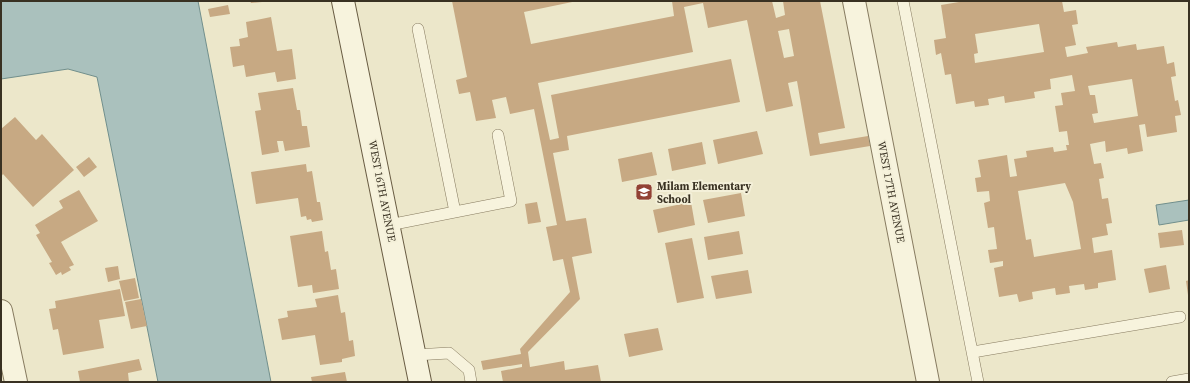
<svg xmlns="http://www.w3.org/2000/svg" width="1190" height="383" font-family="'Source Serif 4',serif">
<rect width="100%" height="100%" fill="#ece7ca"/>
<path fill="#aac1bd" stroke="#718f8c" d="M1,1H198L271,382H158L97,77L68,69L1,79Z
M1189,200V220L1159,225L1156,205Z"/>
<path fill="#c7a983" fill-rule="evenodd" d="M250,1H261L262,2L251,3Z
M452,1H577L524,12L531,44L674,16L672,1H772L776,18L785,15L783,1H820L845,128L818,133L820,144L868,136L870,146L810,156L797,81L788,83L793,106L766,112L747,20L708,28L703,3L684,7L693,52L538,83L550,140L559,138L551,95L731,59L740,102L567,136L569,150L553,153L566,221L586,218L592,253L572,257L580,299L528,352L530,367L564,361L565,370L598,365L601,382H503L501,371L522,367V364L483,370L481,361L521,354L520,349L570,292L563,259L553,261L546,227L557,225L534,109L510,114L506,97L492,100L496,118L476,121L470,92L459,94L456,80L467,77ZM789,29L794,56L784,58L778,31Z
M959,1H1062L1064,12L1076,10L1078,24L1072,25L1076,45L1065,47L1067,57L1088,53L1086,47L1117,42L1118,47L1136,44L1137,50L1164,46L1167,64L1174,62L1176,76L1171,77L1175,101L1178,100L1181,115L1175,116L1177,132L1147,137L1145,124L1139,125L1143,151L1128,154L1127,148L1106,152L1105,141L1090,144L1094,164L1101,163L1104,178L1099,179L1102,199L1108,198L1112,223L1106,224L1108,235L1092,238L1094,253L1112,250L1116,280L1098,283V288L1085,290L1084,284L1069,286L1070,293L1056,295L1055,288L1032,292L1033,299L1019,302L1017,294L999,297L994,268L1003,266V261L990,263L988,250L997,249L994,227L988,228L984,203L990,201L989,191L977,192L975,178L981,177L978,160L1007,155L1010,177L1017,176L1014,159L1027,157L1026,151L1053,147L1054,152L1067,150L1066,145H1069L1067,131L1059,132L1055,106L1063,105L1061,93L1075,91L1072,75L1050,79L1051,89L1034,92L1035,98L1005,103L1004,96L988,99L989,105L975,107L974,101L956,104L951,74L945,75L941,53L936,55L934,40L946,38L941,5L959,2ZM1039,24L1044,52L975,63L974,54L978,53L975,34ZM1132,79L1138,116L1094,123L1092,114L1098,113L1095,95H1090L1088,86ZM1065,183L1073,202L1081,249L1034,257L1031,239L1026,240L1018,191Z
M228,5L230,14L210,17L208,9Z
M271,17L277,51L292,49L296,79L277,82L275,72L246,77L244,65L233,67L230,47L240,46L239,39L248,37L246,22Z
M293,88L297,110H300L302,126H307L310,147L285,151L283,141H277L279,152L262,155L255,111L261,110L258,93Z
M15,117L36,140L42,134L74,170L33,207L3,174L1,177V129Z
M757,131L763,154L718,164L713,140Z
M702,142L706,164L672,171L668,149Z
M652,152L657,175L622,182L618,159Z
M89,157L97,167L84,177L76,167Z
M306,164L307,172L312,171L317,202H320L323,220L312,222L311,219L307,220L306,216L301,217L298,198L256,204L251,172Z
M79,190L98,221L61,242L74,265L69,267L71,270L62,275L61,272L56,275L49,263L52,262L36,235L40,233L35,225L63,208L59,201Z
M741,193L745,216L708,223L703,200Z
M537,202L541,222L528,224L525,204Z
M691,202L695,225L658,233L653,210Z
M1182,230L1184,245L1160,248L1158,233Z
M322,231L325,252L328,251L331,270L336,269L339,289L313,293L312,285L298,287L290,236Z
M739,231L743,254L708,260L704,237Z
M692,238L704,298L677,303L665,243Z
M1166,265L1170,289L1149,293L1144,269Z
M118,266L120,279L108,282L105,268Z
M748,270L752,293L716,299L711,276Z
M135,278L139,298L124,301L119,281Z
M1189,280V294L1188,295L1186,281Z
M120,289L125,316L99,320L104,348L63,355L58,329L53,330L49,309L56,308L55,301Z
M338,295L341,313L345,312L349,341L353,340L355,356L342,359V362L320,365L315,335L282,340L278,319L288,317L287,311L317,307L315,299Z
M141,299L147,326L131,329L125,302Z
M658,328L663,350L629,357L624,334Z
M139,359L142,370L128,373L129,382H80L78,371Z
M345,372L347,382H312L311,377Z"/>
<g fill="none" stroke-linecap="round" stroke-linejoin="round">
<g stroke="#877b60" stroke-width="12">
<path id="lane" d="M903,1L978,382
M418,29L455,212
M389,225L511,201L498,135
M973,352L1180,317
M415,355L449,353L469,370L471,382
M1172,382L1189,379"/>
</g>
<g stroke="#877b60" stroke-width="24">
<path id="street" d="M854,1L928,382
M1,311L16,382"/>
</g>
<g stroke="#695c43" stroke-width="24">
<path id="secondary" d="M343,1L420,382"/>
</g>
<use href="#lane" stroke="#f7f3dd" stroke-width="11"/>
<use href="#street" stroke="#f7f3dd" stroke-width="22"/>
<use href="#secondary" stroke="#f7f3dd" stroke-width="22"/>
</g>
<defs>
<g id="school-square" transform="scale(0.9)"><rect x="-9" y="-9" width="18" height="18" rx="4" fill="#924134" stroke="#f4f0d9"/><path d="M0-5L7-2L0 1L-7-2ZM-4 1L0 2.5L4 1V4Q0 6-4 4Z" fill="#fff"/></g>
</defs>
<g fill-rule="evenodd">
<use href="#school-square" x="644" y="192"/>
</g>
<g text-anchor="middle" dominant-baseline="central" stroke-width="4" stroke-linejoin="round" paint-order="stroke">
<g font-size="11" font-weight="bold" fill="#393122" stroke="#f4f0d9" text-anchor="start">
<text x="657" y="186">Milam Elementary<tspan x="657" dy="13">School</tspan></text>
</g>
<g font-size="11" fill="#393122" stroke="#f4f0d9">
<text transform="translate(382 191) rotate(79)">WEST 16TH AVENUE</text>
<text transform="translate(891 192) rotate(79)">WEST 17TH AVENUE</text>
</g>
</g>
<rect width="1190" height="383" fill="none" stroke="#393122" stroke-width="4"/>
</svg>
